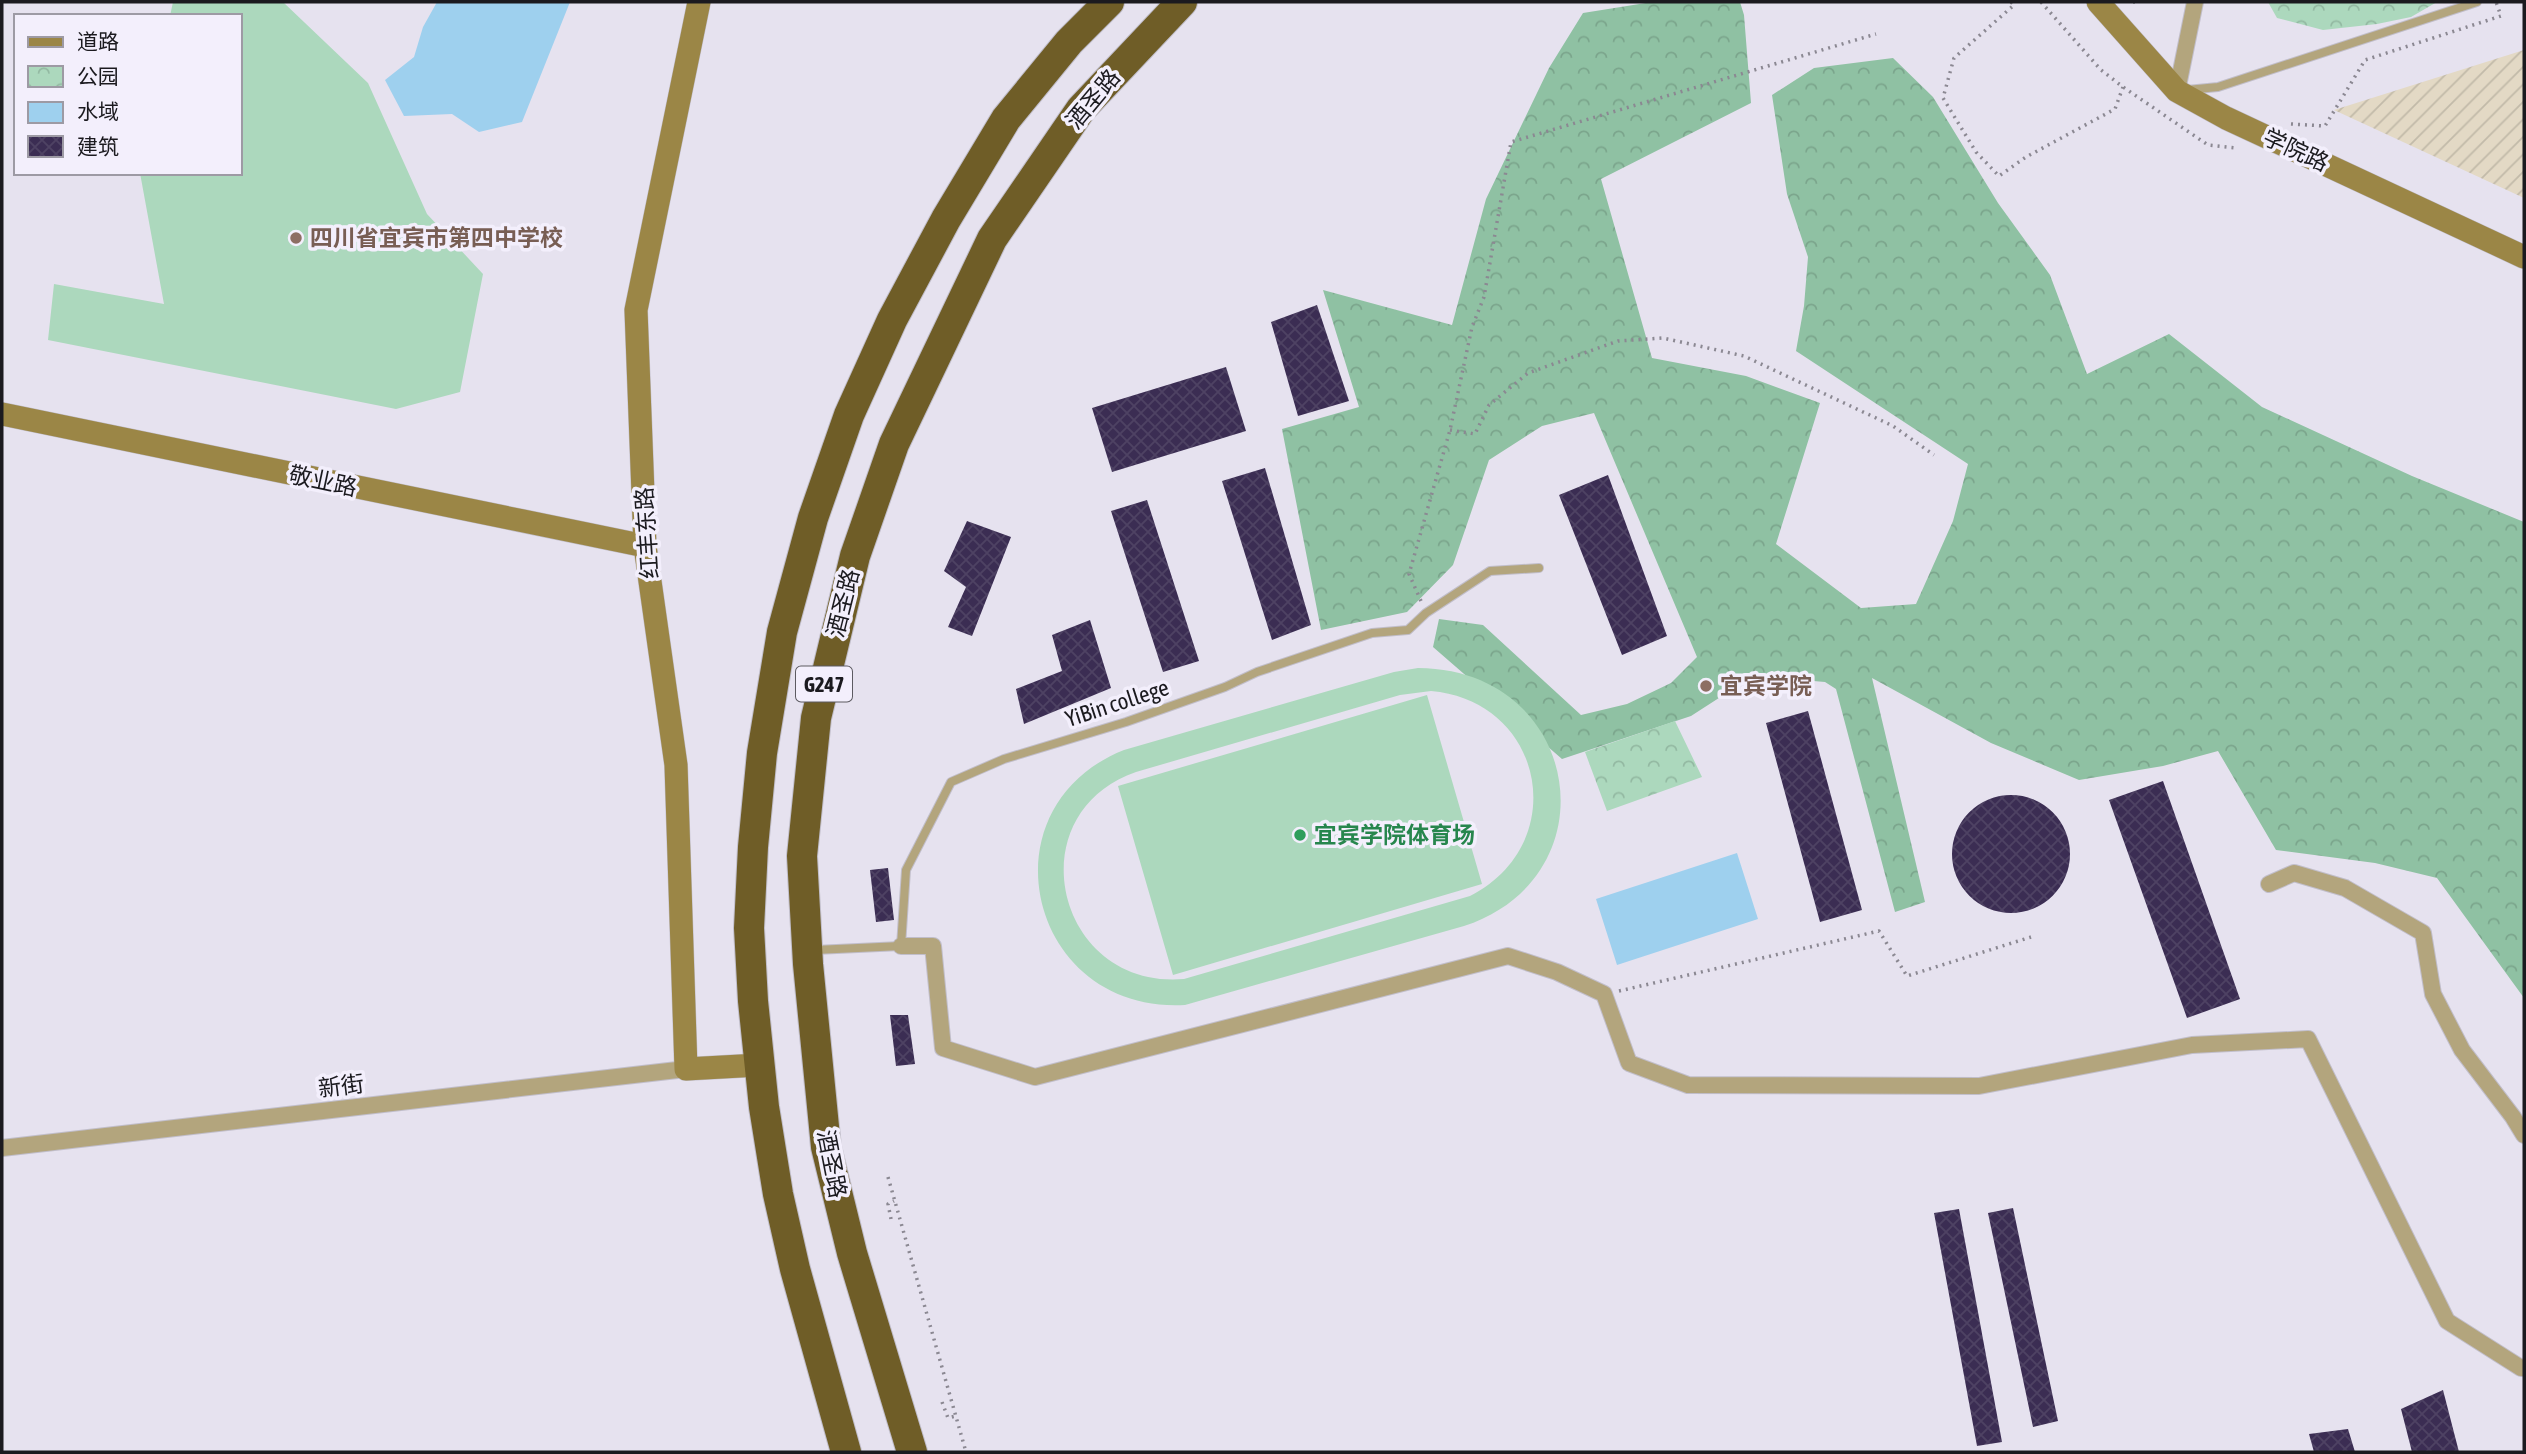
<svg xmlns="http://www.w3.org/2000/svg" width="2526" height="1454" font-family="'Asap Condensed','Noto Sans SC',sans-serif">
<defs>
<pattern id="industrial-furrows" width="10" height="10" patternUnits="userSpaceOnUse" patternTransform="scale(1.75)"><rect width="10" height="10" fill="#e3d9c5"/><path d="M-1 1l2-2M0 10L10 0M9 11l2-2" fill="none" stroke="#c2baa9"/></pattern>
<pattern id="forest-crowns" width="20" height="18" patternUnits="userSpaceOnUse" patternTransform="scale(1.75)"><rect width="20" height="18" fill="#8fc1a3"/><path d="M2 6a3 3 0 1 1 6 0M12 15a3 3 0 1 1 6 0" fill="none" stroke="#7ba58c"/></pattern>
<pattern id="park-crowns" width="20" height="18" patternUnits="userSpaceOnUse" patternTransform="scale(1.75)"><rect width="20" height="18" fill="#acd8bd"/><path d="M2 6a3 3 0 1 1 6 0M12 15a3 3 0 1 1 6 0" fill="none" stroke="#93b9a2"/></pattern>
<pattern id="building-cross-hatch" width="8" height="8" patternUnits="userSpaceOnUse" patternTransform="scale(1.75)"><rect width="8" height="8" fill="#3b2d53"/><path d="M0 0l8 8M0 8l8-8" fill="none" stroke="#4e4263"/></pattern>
</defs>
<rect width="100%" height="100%" fill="#e6e2ef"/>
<path fill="url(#industrial-furrows)" d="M2524,50V198L2334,110Z"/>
<path fill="url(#forest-crowns)" d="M1652,2H1740L1744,15L1751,103L1601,179L1652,358L1746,376L1820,403L1776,544L1861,608L1916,604L1953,521L1968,464L1796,351L1804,306L1808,257L1787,194L1772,95L1814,68L1893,58L1933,97L1998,203L2050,275L2087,374L2169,334L2262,407L2412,476L2524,522V998L2437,878L2375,863L2276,850L2218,751L2163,766L2079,780L1991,743L1872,678L1925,902L1895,912L1836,689L1825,682L1753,676L1691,716L1562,759L1433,647L1439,619L1483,625L1581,715L1627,704L1671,683L1697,657L1594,413L1542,426L1489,460L1453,565L1407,612L1321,630L1282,429L1359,407L1323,290L1452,325L1486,199L1549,68L1583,13Z"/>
<path fill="url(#park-crowns)" d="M2268,2H2437L2411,17L2377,24L2323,30L2277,18Z
M1675,721L1702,777L1607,811L1585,752Z"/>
<path fill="#acd8bd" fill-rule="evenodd" d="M173,2H283L368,83L427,214L483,274L460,392L396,409L48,340L54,284L164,304L140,173H240V16H170Z
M1418,668C1581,669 1615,876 1464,926L1185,1005C1028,1014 980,807 1124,750L1394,672ZM1431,691C1545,701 1572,844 1470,896L1184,979C1056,990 1015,814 1136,772L1400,695Z
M1427,695L1482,884L1173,975L1118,786Z"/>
<path fill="#9ed0ee" d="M437,2H570L522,122L479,132L452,114L404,116L385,80L414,57L423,27Z
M1737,853L1758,919L1617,965L1596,899Z"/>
<path fill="url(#building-cross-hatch)" d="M1317,305L1349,401L1298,416L1271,322Z
M1226,367L1246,431L1112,472L1092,408Z
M1265,468L1311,625L1272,640L1222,481Z
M1608,475L1667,636L1622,655L1559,495Z
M1147,500L1199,661L1163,672L1111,511Z
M967,521L1011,537L972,636L948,627L966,587L944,571Z
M1090,620L1111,688L1024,724L1016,689L1062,671L1052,635Z
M1808,711L1862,910L1820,922L1766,723Z
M2163,781L2240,999L2187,1018L2109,800Z
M1952 854a59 59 0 1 1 118 0a59 59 0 1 1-118 0Z
M888,868L894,920L876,922L870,870Z
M890,1015H908L915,1064L896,1066Z
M2013,1208L2058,1421L2033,1427L1988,1213Z
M1959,1209L2002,1442L1977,1446L1934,1213Z
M2443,1390L2459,1452H2412L2401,1409Z
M2348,1429L2355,1452H2314L2309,1434Z"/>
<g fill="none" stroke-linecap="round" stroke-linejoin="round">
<g stroke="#c1beca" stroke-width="10">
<path id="lane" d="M2187,90L2218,87L2477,2
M815,950L901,946L906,870L951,782L1004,759L1126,722L1225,687L1257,672L1372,633L1408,630L1426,613L1490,571L1539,568"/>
</g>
<g stroke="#c1beca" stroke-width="18">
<path id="street" d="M2177,91L2195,2
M2269,884L2294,873L2345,888L2423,933L2433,994L2462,1050L2513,1117L2524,1135
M901,946H933L943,1048L1035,1077L1508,956L1557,972L1604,994L1629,1063L1688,1085L1979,1086L2192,1045L2308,1039L2447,1321L2521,1368H2524
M2,1148L686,1069"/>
</g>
<g stroke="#c1beca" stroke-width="24">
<path id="secondary" d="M699,2L636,310L645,546L676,765L686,1069L759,1065
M2098,2L2177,91L2226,118L2524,257
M2,414L645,546"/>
</g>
<g stroke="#c1beca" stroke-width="32">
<path id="highway" d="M846,1452L795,1269L778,1194L764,1107L753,1001L749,928L753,847L762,753L782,632L813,518L849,415L892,320L946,219L1006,119L1069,42L1109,2
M912,1452L852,1253L826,1147L808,964L802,856L816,718L855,556L894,444L992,239L1081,109L1182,2"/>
</g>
<path stroke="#8b8892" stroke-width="3.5" stroke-dasharray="2 5" stroke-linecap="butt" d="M2011,2L2014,5L1954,58L1943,98L1976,152L1999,176L2026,157L2115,109L2123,87
M2041,2L2101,70L2123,87L2208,145L2236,148
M2133,2H2138
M2291,124L2325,126L2365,60L2501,16L2496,2
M1450,430L1475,434L1489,405L1528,373L1618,341L1663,338L1744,356L1893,426L1934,455
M1421,601L1409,574L1450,430L1472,327L1484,297L1511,142L1876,34
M1619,991L1879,931L1907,976L2031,937
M888,1177L966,1452
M891,1219L888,1204L894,1201
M942,1402L948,1418L956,1416"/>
<use href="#lane" stroke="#b3a57d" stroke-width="8"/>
<use href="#street" stroke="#b3a57d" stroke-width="16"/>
<use href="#secondary" stroke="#9b8646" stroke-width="23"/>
<use href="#highway" stroke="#6f5d27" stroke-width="30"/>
</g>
<g fill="#8d6e63" stroke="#f3effc" stroke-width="2.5">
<circle cx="296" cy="238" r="7"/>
<circle cx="1706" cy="686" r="7"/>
</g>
<circle fill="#2e9e5b" stroke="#f3effc" stroke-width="2.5" cx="1300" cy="835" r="7"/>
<g text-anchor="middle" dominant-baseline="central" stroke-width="7" stroke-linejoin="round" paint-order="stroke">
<rect fill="#f3effc" stroke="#5c5a61" stroke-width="2" x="796" y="666.5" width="56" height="35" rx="5"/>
<g font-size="21" font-weight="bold" fill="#1b1a1f">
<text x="824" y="684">G247</text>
</g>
<g font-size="23" fill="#1b1a1f" stroke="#f3effc">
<text transform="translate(1093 99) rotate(-50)">酒圣路</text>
<text transform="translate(2296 150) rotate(25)">学院路</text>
<text transform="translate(323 481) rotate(12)">敬业路</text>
<text transform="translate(647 533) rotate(-94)">红丰东路</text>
<text transform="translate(843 603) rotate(-76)">酒圣路</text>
<text transform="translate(1117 703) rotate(-18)">YiBin college</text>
<text transform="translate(341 1086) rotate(-7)">新街</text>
<text transform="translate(832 1164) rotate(79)">酒圣路</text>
</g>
<g font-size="23" font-weight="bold" fill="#785e54" stroke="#f3effc" text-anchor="start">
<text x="310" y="238">四川省宜宾市第四中学校</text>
<text x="1720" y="686">宜宾学院</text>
</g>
<g font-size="23" font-weight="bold" fill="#27864d" stroke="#f3effc" text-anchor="start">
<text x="1314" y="835">宜宾学院体育场</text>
</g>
</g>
<rect width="2526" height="1454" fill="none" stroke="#1b1a1f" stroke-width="7"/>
<rect x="14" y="14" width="228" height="161" fill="#f3effc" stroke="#9d9aa4" stroke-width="2"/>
<rect x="28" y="37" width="35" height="10" fill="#9b8646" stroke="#9d9aa4" stroke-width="2"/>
<text x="77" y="49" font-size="21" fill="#1b1a1f">道路</text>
<rect x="28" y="66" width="35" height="21" fill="url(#park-crowns)" stroke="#9d9aa4" stroke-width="2"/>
<text x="77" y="84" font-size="21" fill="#1b1a1f">公园</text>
<rect x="28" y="102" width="35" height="21" fill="#9ed0ee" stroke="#9d9aa4" stroke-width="2"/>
<text x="77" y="119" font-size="21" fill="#1b1a1f">水域</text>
<rect x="28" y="136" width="35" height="21" fill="url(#building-cross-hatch)" stroke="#9d9aa4" stroke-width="2"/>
<text x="77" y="154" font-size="21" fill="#1b1a1f">建筑</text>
</svg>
